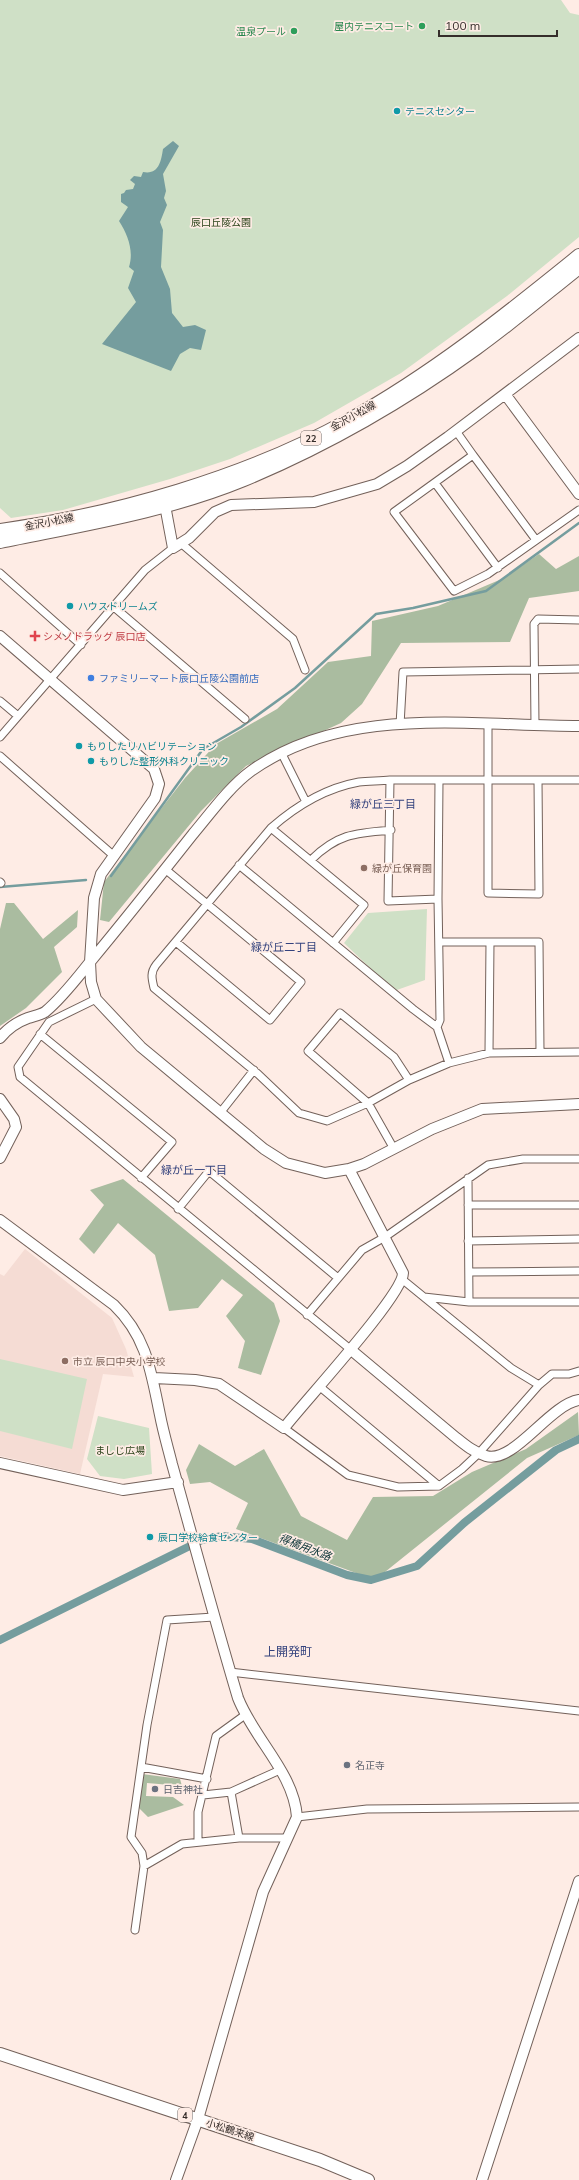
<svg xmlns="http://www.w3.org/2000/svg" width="579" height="2180" font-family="Mulish,'Noto Sans JP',sans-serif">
<rect width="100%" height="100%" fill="#feece5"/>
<path fill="#f5dcd4" d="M25,1249L112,1318L126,1349L134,1377L103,1374L80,1474L0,1456V1274L4,1276Z"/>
<path fill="#cfe0c6" d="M0,0H561L570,13L579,15V237L507,296L401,373L314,423L230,459L170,479L63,510L11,518L0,508Z
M427,909L425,980L394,991L344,943L368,913Z
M0,1359L87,1379L72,1449L0,1431Z
M98,1416L149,1428L152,1474L124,1479L100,1476L87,1459Z"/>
<path fill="#aabca0" d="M539,554L556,569L579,556V591L529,598L510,642L401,643L362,704L341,723L246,766L201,811L109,922L100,920L104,882L185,778L216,744L277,709L328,662L371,656L372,621L438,606L504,578Z
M6,903H14L43,939L78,910L77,927L54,947L62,972L26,1008L0,1026V929Z
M123,1179L274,1303L280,1321L261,1375L238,1368L245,1341L226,1316L243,1295L222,1279L198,1308L169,1311L155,1255L118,1223L94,1254L79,1239L104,1205L90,1190Z
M578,1412L579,1435L527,1458L375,1580L236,1529L248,1503L210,1482L190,1484L186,1470L199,1444L235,1466L264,1449L301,1516L347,1540L373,1497L433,1496L472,1472L526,1449Z
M142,1774L180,1779L182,1786L147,1783L146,1796L173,1797L184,1805L148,1817L139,1808Z"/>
<path fill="#759d9e" d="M173,141L179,146L163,174L166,191L164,198L167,205L160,222L163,230L161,267L170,289L172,313L183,327L195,325L206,330L201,350L190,348L180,354L171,371L102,344L136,302L128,288L134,271L129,267C134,251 128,235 119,221L128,207L121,202V194L124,193L126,190L133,189L135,184L130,180L134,176L141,177L143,172C159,175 161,161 163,149Z"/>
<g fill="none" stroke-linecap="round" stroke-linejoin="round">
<path stroke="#759d9e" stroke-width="2.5" d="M111,876L203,749L241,727L295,688L376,614L413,608L486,591L579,523
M0,887L86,880"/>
<path stroke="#759d9e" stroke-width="8" d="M0,1640L202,1540L222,1536L252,1539L347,1575L371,1580L417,1566L464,1523L556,1450L579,1439"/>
<g stroke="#73615a" stroke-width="9">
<path id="street" d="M456,431L473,455
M435,483L498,568
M536,540L473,455L394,512L454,591L488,574L579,510
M182,544L293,639L305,670
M0,573L81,645
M114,607L245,719
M0,701L18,716
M488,723V893L539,894L538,780
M400,725L403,672L579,669
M535,726L534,624L538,619L579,620
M0,737L145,570L173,548
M282,754L306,802
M0,756L114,856
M390,780L388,901L438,899
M579,780H390C380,781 369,781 359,782C326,788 296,806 271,828L156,965C150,973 152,979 154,988L258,1074L299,1113L327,1121L368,1103L409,1080L449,1063L489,1053L579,1052
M271,828L364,905L333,943
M311,860C337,834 355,833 391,830
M239,865L413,1009L437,1027L449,1063
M165,869L301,982L270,1020L176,942
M0,882L1,883
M439,942H490L489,1053
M490,942H539L540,1051
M96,999L49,1022L18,1067L20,1077L350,1349
M437,1027L440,1020L438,899L439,781
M40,1034L172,1142L141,1178
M220,1113L254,1070
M394,1149L368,1103L308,1051L340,1013L394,1057L409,1080
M468,1178L469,1302
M468,1205H579
M178,1209L209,1171L338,1278
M468,1241L579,1239
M469,1272L579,1271
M403,1280L511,1368L539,1385
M424,1297L469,1302H579
M307,1315L362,1250L385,1237L488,1165L523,1159H579
M319,1386L439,1486
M284,1428L348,1475L398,1487L439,1486L462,1469L479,1453L539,1385L552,1374H569L579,1371
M230,1672L579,1711
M141,1767L207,1779
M231,1792L239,1838
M203,1795L231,1792L280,1770
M297,1817L367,1809L579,1807
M198,1842V1812L216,1736L245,1715
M144,1866L182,1844L239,1838H287
M135,1930L144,1866L142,1853L131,1837L147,1725L167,1620L214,1617"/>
</g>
<g stroke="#73615a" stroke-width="12">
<path id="secondary" d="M505,394L579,494
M164,500L173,548L189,538L215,512L231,505L314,502L377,484L407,466L448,437L579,338
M0,636L154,769L159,784L155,798L101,874L94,898L90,962L91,982L96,999L141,1047L264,1149L286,1163L325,1173L349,1169L364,1164L432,1129L482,1109L579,1104
M0,1038C7,1029 17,1022 28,1018C34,1016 40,1015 45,1012C62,998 77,978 90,962C125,920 159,877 193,834C210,814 229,787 251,771C345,704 470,726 579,726
M0,1099L14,1119L16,1127L0,1158
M0,1220L114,1305C147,1337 151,1372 160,1415C163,1431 168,1448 172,1464C194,1543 215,1621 238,1698C254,1739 294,1773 297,1817L263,1892L198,2119L176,2180
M350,1349L454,1436C464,1444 473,1452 486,1456C514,1464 549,1405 579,1400
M154,1378L195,1380L219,1384L284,1428C304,1402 403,1295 403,1273L349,1169
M0,1463L123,1490L178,1482
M482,2180L579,1881"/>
</g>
<g stroke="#73615a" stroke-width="14">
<path id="primary" d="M0,530C115,514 245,477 348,420C431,374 505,315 579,255
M0,542C82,525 166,512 244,480C326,446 404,401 476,349C512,323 545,295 579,268
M0,2054L320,2160L368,2180"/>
</g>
<use href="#street" stroke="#fff" stroke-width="7"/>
<use href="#secondary" stroke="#fff" stroke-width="10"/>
<use href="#primary" stroke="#fff" stroke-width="12"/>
</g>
<g fill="#2e9e5b" stroke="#feece5" stroke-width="1.5">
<circle cx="422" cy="26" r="4"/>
<circle cx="294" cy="31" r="4"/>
</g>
<g fill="#0f9aa8" stroke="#feece5" stroke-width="1.5">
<circle cx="397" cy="111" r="4"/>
<circle cx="70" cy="606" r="4"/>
<circle cx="79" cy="746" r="4"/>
<circle cx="91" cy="761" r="4"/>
<circle cx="150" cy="1537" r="4"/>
</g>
<path fill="#e0444e" stroke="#feece5" stroke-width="1.5" d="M33 630h4v4h4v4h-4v4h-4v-4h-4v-4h4z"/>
<circle fill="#3f7fe0" stroke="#feece5" stroke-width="1.5" cx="91" cy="678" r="4"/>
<g fill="#8d6e63" stroke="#feece5" stroke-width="1.5">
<circle cx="364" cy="868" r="4"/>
<circle cx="65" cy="1361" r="4"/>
</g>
<g fill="#6b7280" stroke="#feece5" stroke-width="1.5">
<circle cx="347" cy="1765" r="4"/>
<circle cx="155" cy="1789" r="4"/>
</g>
<g text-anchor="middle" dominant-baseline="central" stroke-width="3.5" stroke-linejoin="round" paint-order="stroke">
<g fill="#feece5" stroke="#716662" stroke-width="1">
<rect x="301" y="431" width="20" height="14" rx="3"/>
<rect x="178" y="2108" width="14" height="14" rx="3"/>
</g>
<g font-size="9" font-weight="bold" fill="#352d2a">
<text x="311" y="438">22</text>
<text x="185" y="2115">4</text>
</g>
<g font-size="10" fill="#27864d" stroke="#feece5" text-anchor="end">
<text x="414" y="26">屋内テニスコート</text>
<text x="286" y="31">温泉プール</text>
</g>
<g font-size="10" fill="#0d838f" stroke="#feece5" text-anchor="start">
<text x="405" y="111">テニスセンター</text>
<text x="78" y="606">ハウスドリームズ</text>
<text x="87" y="746">もりしたリハビリテーション</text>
<text x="99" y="761">もりした整形外科クリニック</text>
<text x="158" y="1537">辰口学校給食センター</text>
</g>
<g font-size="10" fill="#274016" stroke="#feece5">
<text x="221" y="222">辰口丘陵公園</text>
<text x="120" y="1450">ましじ広場</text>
</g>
<g font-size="10" fill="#352d2a" stroke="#feece5">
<text transform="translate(353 416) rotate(-29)">金沢小松線</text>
<text transform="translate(49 522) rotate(-11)">金沢小松線</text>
<text transform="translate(230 2130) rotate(18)">小松鶴来線</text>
</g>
<g font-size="10" fill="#be3a42" stroke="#feece5" text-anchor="start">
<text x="43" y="636">シメノドラッグ 辰口店</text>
</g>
<g font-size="10" fill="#366cbe" stroke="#feece5" text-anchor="start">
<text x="99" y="678">ファミリーマート辰口丘陵公園前店</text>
</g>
<g font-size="10" fill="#785e54" stroke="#feece5" text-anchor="start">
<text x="372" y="868">緑が丘保育園</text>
<text x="73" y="1361">市立 辰口中央小学校</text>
</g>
<g font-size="10" fill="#5b616d" stroke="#feece5" text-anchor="start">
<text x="355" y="1765">名正寺</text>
<text x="163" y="1789">日吉神社</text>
</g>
<g font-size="11" fill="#34427d" stroke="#feece5">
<text x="383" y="804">緑が丘三丁目</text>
<text x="284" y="947">緑が丘二丁目</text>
<text x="194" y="1170">緑が丘一丁目</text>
</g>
<g font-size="11" font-style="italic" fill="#0b3436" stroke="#feece5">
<text transform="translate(305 1547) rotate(21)">得橋用水路</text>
</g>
<g font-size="12" fill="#34427d" stroke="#feece5">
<text x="288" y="1651">上開発町</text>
</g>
</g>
<path d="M439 30v6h118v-6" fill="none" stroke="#352d2a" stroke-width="2"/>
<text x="445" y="30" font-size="12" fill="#352d2a" stroke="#feece5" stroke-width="3" paint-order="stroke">100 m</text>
</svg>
